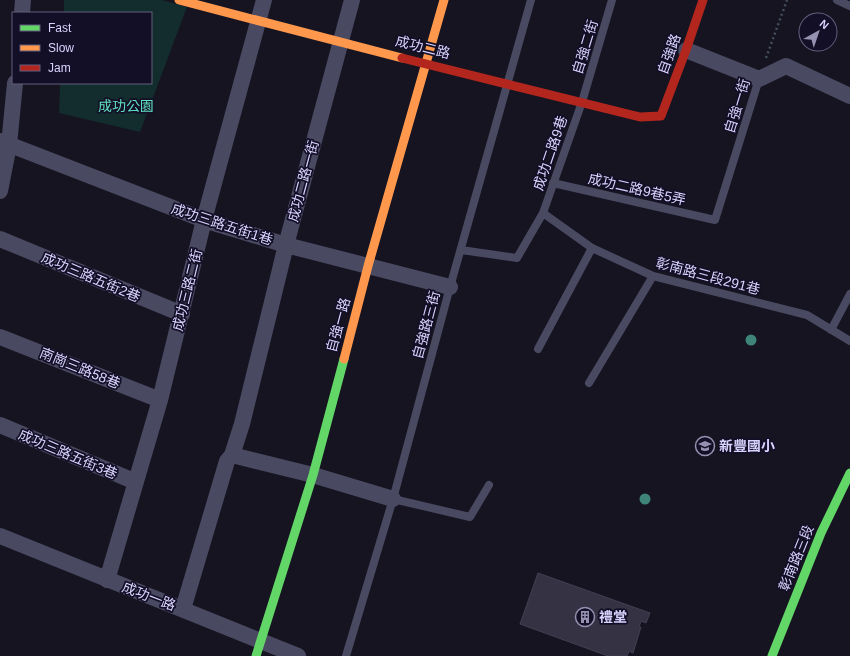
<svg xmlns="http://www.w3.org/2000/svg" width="850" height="656" font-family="Helvetica,'Noto Sans TC',sans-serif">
<rect width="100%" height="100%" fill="#161421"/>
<path fill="#132c2d" d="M64,0H162L187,7L140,132L59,113L60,83H151V13H64Z"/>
<path fill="#343243" stroke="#433f54" d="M538,573L650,613L646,623L641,621L639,627H641L633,653L629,651L627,656H608L520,624Z"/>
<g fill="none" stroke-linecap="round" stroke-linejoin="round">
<path stroke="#44505f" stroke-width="2.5" stroke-dasharray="2 3" stroke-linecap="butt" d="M766,58L787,0"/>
<path stroke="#4a4962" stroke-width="8" d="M837,0L850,6
M553,183L715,220L759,79
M543,213L592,248L653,276L807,315L850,341
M461,250L517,258L543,213L582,102L612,0
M831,330L850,294
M538,349L592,248
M589,383L653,276
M393,499L470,517L489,485
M346,656L393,499L450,287L531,0"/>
<path stroke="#4a4962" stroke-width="16" d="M22,13L23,0
M686,50L759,79L786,66L850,96
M0,141L204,220L286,245L450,287
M0,191L9,145L15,83
M0,239L182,314
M0,337L160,400
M0,425L136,482
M232,455L313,475L393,499
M0,536L298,656
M107,580L160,400L204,220L264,0
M183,609L227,461L232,455L242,424L286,245L352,0"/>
<path stroke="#63d668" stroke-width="9" d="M256,656L313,475L344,359
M772,656L821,533L850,473"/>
<path stroke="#ff974d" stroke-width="9" d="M179,0L402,58
M344,359L368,266L444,0"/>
<path stroke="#b3261e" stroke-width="9" d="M402,58L640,117L661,116L686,50L703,0"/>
</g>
<g fill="#3e8478">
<circle cx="751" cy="340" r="5.5"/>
<circle cx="645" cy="499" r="5.5"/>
</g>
<defs>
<g id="school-ring" transform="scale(1)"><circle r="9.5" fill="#130f26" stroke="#9591b1" stroke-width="1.5"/><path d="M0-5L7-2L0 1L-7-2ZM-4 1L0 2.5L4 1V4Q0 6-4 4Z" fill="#9591b1"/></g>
<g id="building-ring" transform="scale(1)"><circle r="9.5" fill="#130f26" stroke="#9591b1" stroke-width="1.5"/><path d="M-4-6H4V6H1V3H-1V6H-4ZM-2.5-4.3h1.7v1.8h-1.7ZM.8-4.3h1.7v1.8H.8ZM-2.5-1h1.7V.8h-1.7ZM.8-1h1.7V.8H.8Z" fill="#9591b1"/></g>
</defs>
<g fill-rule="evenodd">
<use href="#school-ring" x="705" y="446"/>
<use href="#building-ring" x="585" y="617"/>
</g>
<g text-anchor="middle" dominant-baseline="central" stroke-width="3.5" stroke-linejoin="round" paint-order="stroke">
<g font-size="14" fill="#d9d4ff" stroke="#130f26">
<text transform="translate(423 47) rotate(14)">成功二路</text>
<text transform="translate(585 47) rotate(-73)">自強二街</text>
<text transform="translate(669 54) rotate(-70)">自強路</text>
<text transform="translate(737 106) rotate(-73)">自強一街</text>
<text transform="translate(550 153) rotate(-71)">成功二路9巷</text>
<text transform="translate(303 181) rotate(-75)">成功二路一街</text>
<text transform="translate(637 189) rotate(13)">成功二路9巷5弄</text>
<text transform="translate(222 224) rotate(18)">成功三路五街1巷</text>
<text transform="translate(708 276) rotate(15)">彰南路三段291巷</text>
<text transform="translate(91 277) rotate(23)">成功三路五街2巷</text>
<text transform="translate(187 290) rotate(-76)">成功三路二街</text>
<text transform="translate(338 325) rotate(-75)">自強一路</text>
<text transform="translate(426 325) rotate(-75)">自強路三街</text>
<text transform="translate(80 368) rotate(22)">南崗三路58巷</text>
<text transform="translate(68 454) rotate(23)">成功三路五街3巷</text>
<text transform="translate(796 558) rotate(-68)">彰南路三段</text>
<text transform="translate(149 596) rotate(21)">成功一路</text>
</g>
<g font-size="14" fill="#5fe0c0" stroke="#130f26">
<text x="126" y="106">成功公園</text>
</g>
<g font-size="14" font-weight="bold" fill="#d9d4ff" stroke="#130f26" text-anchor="start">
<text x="719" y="446">新豐國小</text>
<text x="599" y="617">禮堂</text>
</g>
</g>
<rect x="12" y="12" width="140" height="72" fill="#130f26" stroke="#625e7d"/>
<rect x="20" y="25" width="20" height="6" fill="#63d668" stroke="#625e7d"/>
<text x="48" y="32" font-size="12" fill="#d9d4ff">Fast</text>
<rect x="20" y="45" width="20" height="6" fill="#ff974d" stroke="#625e7d"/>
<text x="48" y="52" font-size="12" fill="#d9d4ff">Slow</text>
<rect x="20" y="65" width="20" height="6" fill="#b3261e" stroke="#625e7d"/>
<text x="48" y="72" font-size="12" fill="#d9d4ff">Jam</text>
<g transform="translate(818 32) rotate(40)"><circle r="19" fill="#130f26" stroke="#625e7d"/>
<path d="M0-3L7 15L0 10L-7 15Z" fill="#9591b1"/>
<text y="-6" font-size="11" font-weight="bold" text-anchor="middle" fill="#d9d4ff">N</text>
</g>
</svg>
